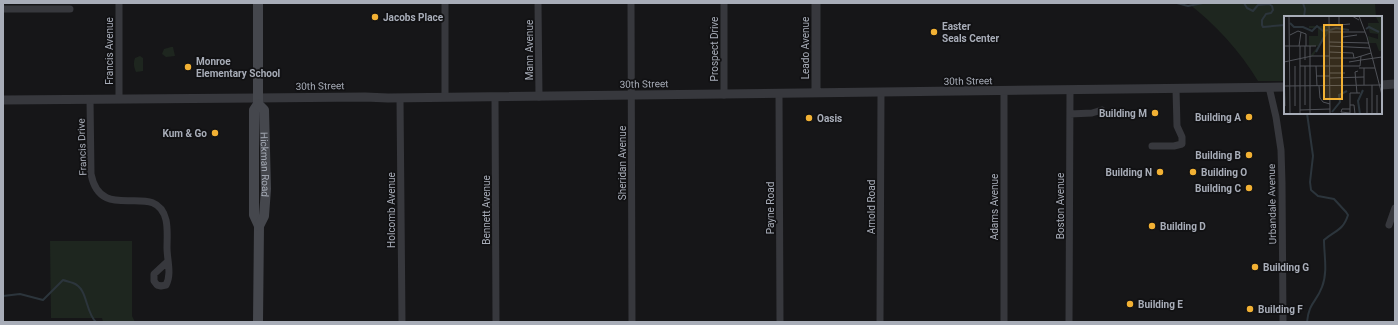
<svg xmlns="http://www.w3.org/2000/svg" width="1398" height="325" font-family="Roboto,sans-serif">
<rect width="100%" height="100%" fill="#161618"/>
<path fill="#1e261f" d="M1188,3H1375L1376,17H1285V81H1258C1240,51 1216,25 1188,3Z
M171,47H173L175,56L166,57L162,54L164,49Z
M140,56L143,58V71L136,72C134,67 133,63 135,58Z
M50,241H132V316L135,322H103L102,318H51Z"/>
<g fill="none" stroke-linecap="round" stroke-linejoin="round">
<path stroke="#2c353c" stroke-width="2" d="M1177,3L1188,6L1203,3
M1244,3L1247,8L1253,11L1258,5L1269,4L1272,6L1273,10L1271,13L1266,14L1262,20V25L1263,27L1285,25
M1303,3L1305,9L1304,17
M3,296L20,294L43,300L63,280C66,281 70,282 73,283C88,288 85,312 96,322
M1307,322C1309,302 1316,303 1322,287C1328,272 1324,255 1324,240C1335,230 1343,231 1348,215L1346,212L1334,199L1318,196L1311,190L1310,182L1313,156L1307,113"/>
<path stroke="#37383d" stroke-width="7" d="M445,3V97
M538,3L539,97
M631,3L632,322
M724,3V95
M3,9H70
M1269,87L1276,117L1281,150L1282,183L1283,322
M779,94L780,322
M495,97L496,322
M400,98L402,322
M90,99L91,174C101,226 156,178 166,220C168,229 167,239 167,248C167,260 172,274 166,285L161,286L157,285L154,281V274L167,262
M119,99V3
M1070,114L1092,113L1102,110
M1152,146H1174L1182,144V137L1177,126L1176,89
M1389,225L1395,208
M880,322L881,93
M1004,322V91
M1069,322L1070,90"/>
<path stroke="#37383d" stroke-width="9" d="M816,3V93
M1381,85L1395,84
M3,100L365,97L388,98C687,96 986,93 1285,87"/>
<g stroke="#45474d" stroke-width="10">
<path d="M258,3V104L254,110V215L259,226L258,322"/>
<path id="s1" d="M258,104L264,110L266,189L264,216L259,226"/>
</g>
</g>
<g fill="#f2b134" stroke="#111113" stroke-width="1.5">
<circle cx="375" cy="17" r="4"/>
<circle cx="934" cy="32" r="4"/>
<circle cx="188" cy="67" r="4"/>
<circle cx="1155" cy="113" r="4"/>
<circle cx="1249" cy="117" r="4"/>
<circle cx="809" cy="118" r="4"/>
<circle cx="215" cy="133" r="4"/>
<circle cx="1249" cy="155" r="4"/>
<circle cx="1160" cy="172" r="4"/>
<circle cx="1193" cy="172" r="4"/>
<circle cx="1249" cy="188" r="4"/>
<circle cx="1152" cy="226" r="4"/>
<circle cx="1255" cy="267" r="4"/>
<circle cx="1130" cy="304" r="4"/>
<circle cx="1250" cy="309" r="4"/>
</g>
<g text-anchor="middle" dominant-baseline="central" stroke-width="3.5" stroke-linejoin="round" paint-order="stroke">
<g font-size="10" font-weight="bold" fill="#a8adb8" stroke="#111113" text-anchor="start">
<text x="383" y="17">Jacobs Place</text>
<text x="942" y="26">Easter<tspan x="942" dy="12">Seals Center</tspan></text>
<text x="196" y="61">Monroe<tspan x="196" dy="12">Elementary School</tspan></text>
<text x="1147" y="113" text-anchor="end">Building M</text>
<text x="1241" y="117" text-anchor="end">Building A</text>
<text x="817" y="118">Oasis</text>
<text x="207" y="133" text-anchor="end">Kum &amp; Go</text>
<text x="1241" y="155" text-anchor="end">Building B</text>
<text x="1152" y="172" text-anchor="end">Building N</text>
<text x="1201" y="172">Building O</text>
<text x="1241" y="188" text-anchor="end">Building C</text>
<text x="1160" y="226">Building D</text>
<text x="1263" y="267">Building G</text>
<text x="1138" y="304">Building E</text>
<text x="1258" y="309">Building F</text>
</g>
<g font-size="10" fill="#a8adb8" stroke="#111113">
<text transform="translate(805 48) rotate(-90)">Leado Avenue</text>
<text transform="translate(714 49) rotate(-90)">Prospect Drive</text>
<text transform="translate(529 50) rotate(-90)">Mann Avenue</text>
<text transform="translate(109 51) rotate(-90)">Francis Avenue</text>
<text transform="translate(968 81) rotate(-1)">30th Street</text>
<text transform="translate(644 84) rotate(-1)">30th Street</text>
<text transform="translate(320 86) rotate(-1)">30th Street</text>
<text transform="translate(82 147) rotate(-92)">Francis Drive</text>
<text transform="translate(622 163) rotate(-90)">Sheridan Avenue</text>
<text stroke="none"><textPath href="#s1" startOffset="63">Hickman Road</textPath></text>
<text transform="translate(1272 204) rotate(-91)">Urbandale Avenue</text>
<text transform="translate(1060 206) rotate(-90)">Boston Avenue</text>
<text transform="translate(871 207) rotate(-90)">Arnold Road</text>
<text transform="translate(994 207) rotate(-90)">Adams Avenue</text>
<text transform="translate(770 208) rotate(-90)">Payne Road</text>
<text transform="translate(391 210) rotate(-90)">Holcomb Avenue</text>
<text transform="translate(486 210) rotate(-90)">Bennett Avenue</text>
</g>
</g>
<g transform="translate(1284 16)">
<rect width="98" height="98" fill="#161618"/>
<path d="M92,1H97L98,35H95L92,27H85L84,20L94,23V18L86,17L84,11V7H95ZM25,10H45V16L29,40H26L34,30H25V20H34V12H25Z" fill="#1e261f"/>
<path fill="none" stroke="#2c353c" stroke-width="2" d="M6,7L10,11H19L28,15L33,10L39,15L44,14M82,13L85,11L95,16M46,14L52,12L65,14M32,36L41,19M48,96L56,86L55,79L63,75M76,98L74,85L79,74"/>
<path fill="none" stroke="#505258" stroke-width="1" d="M5,0L6,98M45,0L46,98M50,0H68L75,4M55,0V9L66,8M74,0H98M75,0L83,21L98,79M45,16H81M6,19L14,15L22,18V30M59,21L73,19M45,26L85,27M0,30H32M15,30L17,16M16,30V98M21,30V44M26,30V98M45,30L86,32M45,36L69,37L70,42M45,42H71L87,37M77,44L98,41M0,46L28,40H45M65,46L77,44M11,50V90M16,50H76L77,40M21,50V89M32,50L33,70M75,52H91M80,52V69M0,53L1,90M46,57H61M33,60H46M46,62L80,61M88,69V98M0,70L98,69M35,70L36,82M73,77L71,56L74,55M93,79V98M36,82L39,86L46,88M66,89H70L71,98M66,93H58L57,96L66,97M16,94L46,93M66,98V77H76M83,98V82"/>
<path fill="#f2b134" fill-opacity="0.15" stroke="#f2b134" stroke-width="2" d="M40,9H58V83H40Z"/>
<rect width="98" height="98" fill="none" stroke="#a8adb8" stroke-width="2"/>
</g>
<rect width="1398" height="325" fill="none" stroke="#a8adb8" stroke-width="8"/>
</svg>
